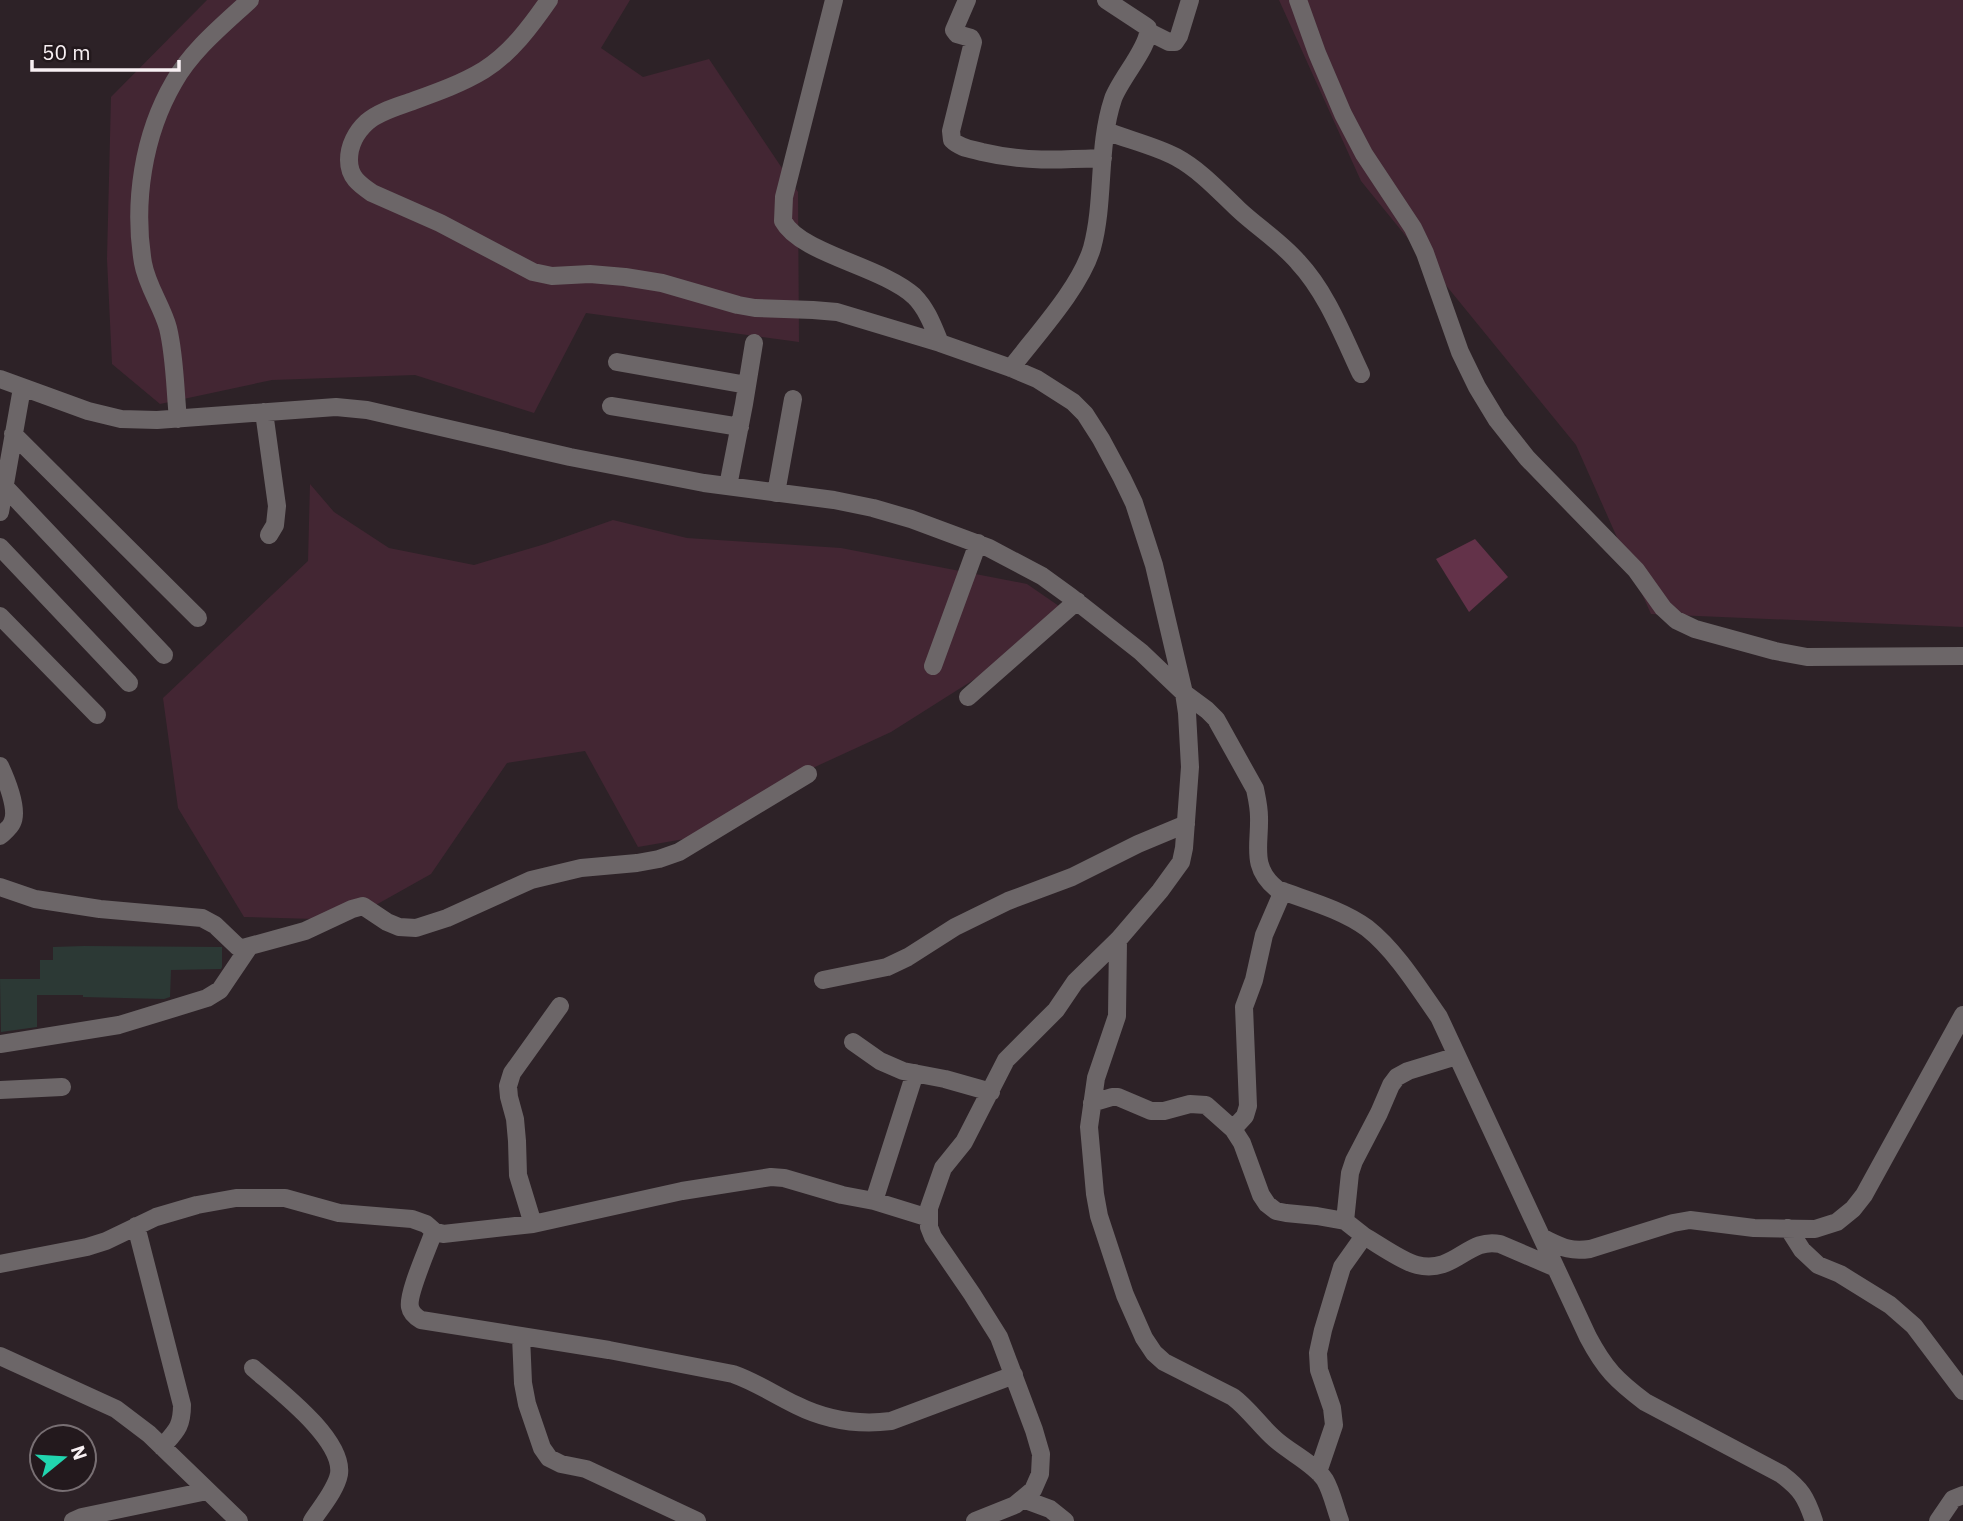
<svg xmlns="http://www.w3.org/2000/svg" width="1963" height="1521" font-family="'IBM Plex Sans',sans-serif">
<rect width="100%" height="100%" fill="#2d2227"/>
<path fill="#432633" d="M207,0H630L601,48L643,77L709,59L798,192L799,342L586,313L534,413L415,375L272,380L160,404L112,364L107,259L111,97Z
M1279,0H1963V627L1651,614L1576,445L1361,181Z
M310,484L334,512L389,548L474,565L545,544L613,520L687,538L841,548L1027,584L1069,613L978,677L891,732L804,772L690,838L638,847L585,751L507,763L431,874L349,920L244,917L178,808L163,698L308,561Z"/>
<path fill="#633249" d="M1475,539L1508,577L1469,612L1436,559Z"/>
<path fill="#2c3935" d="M84,946L222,947V967L221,969L171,970L170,997L164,999L83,997V995H37V1027L1,1032L0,979H40V960H53V947Z"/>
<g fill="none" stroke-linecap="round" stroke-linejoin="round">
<path stroke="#6c6668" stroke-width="18" d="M549,0C531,26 511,53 484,70C461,84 435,93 410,102C396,107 378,112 367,122C356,132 349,146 349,160C349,177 359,184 372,193L440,223L533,272L552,276L590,274L625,277L662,283L738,305L755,308L813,310L837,312L940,343L1011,368L1037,379L1073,402L1085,414L1101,439L1122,478L1134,503L1154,565L1184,693L1187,713L1190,767L1184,848L1181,862L1160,891L1118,940L1075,982L1056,1010L1006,1060L964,1142L943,1168L929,1208V1227L933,1237L972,1294L999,1337L1034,1430L1041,1454L1040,1474L1033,1490L1015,1505L975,1521
M834,0L784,197L783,221C801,254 881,266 914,296C927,309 933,326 940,343
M967,0L954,30L957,34L971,38L973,42L951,131L952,140C960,148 971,149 982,152C1024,162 1061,160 1103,158
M1298,0L1317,53L1343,114L1364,154L1413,228L1425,253L1460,352L1477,387L1497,420L1527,458L1636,570L1663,608L1676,620L1695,629L1775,651L1807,657L1963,656
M1149,32L1169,42H1175L1179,36L1190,0
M1106,131C1129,140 1155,146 1176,157C1200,170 1219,191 1238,209C1257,227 1281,242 1298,262C1327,293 1343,336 1361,374
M617,362L747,385
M1011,368C1037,334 1080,288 1092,248C1105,200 1097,147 1113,99C1120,79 1151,45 1148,28L1144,25L1106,0
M0,379L88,411L121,419L157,420L336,407L367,410L570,457L704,483L834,500L873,508L911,519L989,548L1042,576L1071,597L1141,652L1184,693L1207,710L1216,719L1255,789C1257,799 1259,807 1259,817C1260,846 1250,867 1277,889C1306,900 1341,909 1367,928C1396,951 1418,987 1439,1017L1588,1337C1605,1369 1616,1380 1645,1402L1781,1474C1801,1489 1806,1497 1814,1521
M611,406L740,427
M264,412L277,506L275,525L269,535
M178,419C175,389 175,357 168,328C162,306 147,286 143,263C133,203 143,135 174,82C192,50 223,25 250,0
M13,434L198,618
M4,486L164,655
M728,486L744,404L754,343
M776,493L793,399
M0,512L22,388
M0,547L129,683
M0,616L97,715
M933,666L978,543
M968,697L1077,601
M0,766C6,779 19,810 12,823C10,828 4,832 0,836
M0,887L35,899L100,909L202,918L215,925L238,947L243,948L305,931L352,909L363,906L387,922L399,927L416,928L447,918L531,880L581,868L637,863L659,859L679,852L808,774
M1118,940L1117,1016L1096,1078L1089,1127L1095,1194L1099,1216L1125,1295L1144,1338L1154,1353L1164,1362L1233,1397C1249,1409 1260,1426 1275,1439C1289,1452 1315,1464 1325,1480C1332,1492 1335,1508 1340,1521
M823,980L887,967L908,957L955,927L1008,901L1072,877L1138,844L1186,824
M853,1042L880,1061L903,1071L945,1079L991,1092
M0,1044L119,1025L207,998L220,990L249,947
M0,1090L62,1087
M1092,1103L1112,1097H1118L1151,1111H1164L1190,1104L1206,1105L1233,1129L1242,1143L1261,1195L1267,1204L1276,1211L1286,1213L1317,1216L1345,1221L1364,1236L1342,1267L1323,1330L1318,1353L1319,1370L1332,1408L1334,1425L1318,1472
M1233,1129L1245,1116L1248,1106L1244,1007L1254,980L1264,935L1283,891
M874,1201L915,1073
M1345,1221L1350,1173L1354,1161L1379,1113L1391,1085L1397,1077L1408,1071L1457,1056
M533,1224L518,1175L517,1141L515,1119L509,1097L508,1086L512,1073L560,1006
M136,1226L182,1405C182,1427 176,1431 162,1447
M1788,1228L1802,1250L1818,1265L1840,1274L1890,1305L1914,1326L1963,1391
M434,1231C429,1246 407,1294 410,1307C411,1313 416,1317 421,1320L609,1350L733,1374C756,1382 775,1395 796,1405C826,1420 859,1425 891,1421L1014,1375
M1364,1236C1378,1244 1403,1262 1417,1265C1456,1274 1467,1237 1500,1244L1556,1268
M1543,1238C1562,1247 1569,1252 1590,1249L1673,1223L1690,1220L1754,1228L1815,1229L1837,1222L1853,1209L1864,1195L1963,1015
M0,1264L87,1247L106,1241L156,1217L197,1205L236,1198H285L339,1213L412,1219L426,1224L434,1231L443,1234L533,1224L682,1191L771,1177L784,1178L842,1195L874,1201L929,1218
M521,1336L523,1383L527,1404L542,1448L549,1458L561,1464L586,1469L697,1521
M0,1356L116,1409L149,1434L239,1521
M253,1368C277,1389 344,1439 339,1474C336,1490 321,1507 312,1521
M1023,1499L1050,1509L1065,1521
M73,1521L82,1517L207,1491
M1938,1521L1953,1499L1963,1495"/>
</g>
<g transform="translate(63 1458) rotate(72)"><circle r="33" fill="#23191d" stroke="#786f73" stroke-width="2"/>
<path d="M0-5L12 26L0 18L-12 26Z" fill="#21d5af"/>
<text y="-10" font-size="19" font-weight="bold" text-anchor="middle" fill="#f8f0f3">N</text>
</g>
<path d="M32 60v10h147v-10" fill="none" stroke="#f8f0f3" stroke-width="3.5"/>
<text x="42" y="60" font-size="21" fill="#f8f0f3" stroke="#23191d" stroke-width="5" paint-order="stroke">50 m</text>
</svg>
